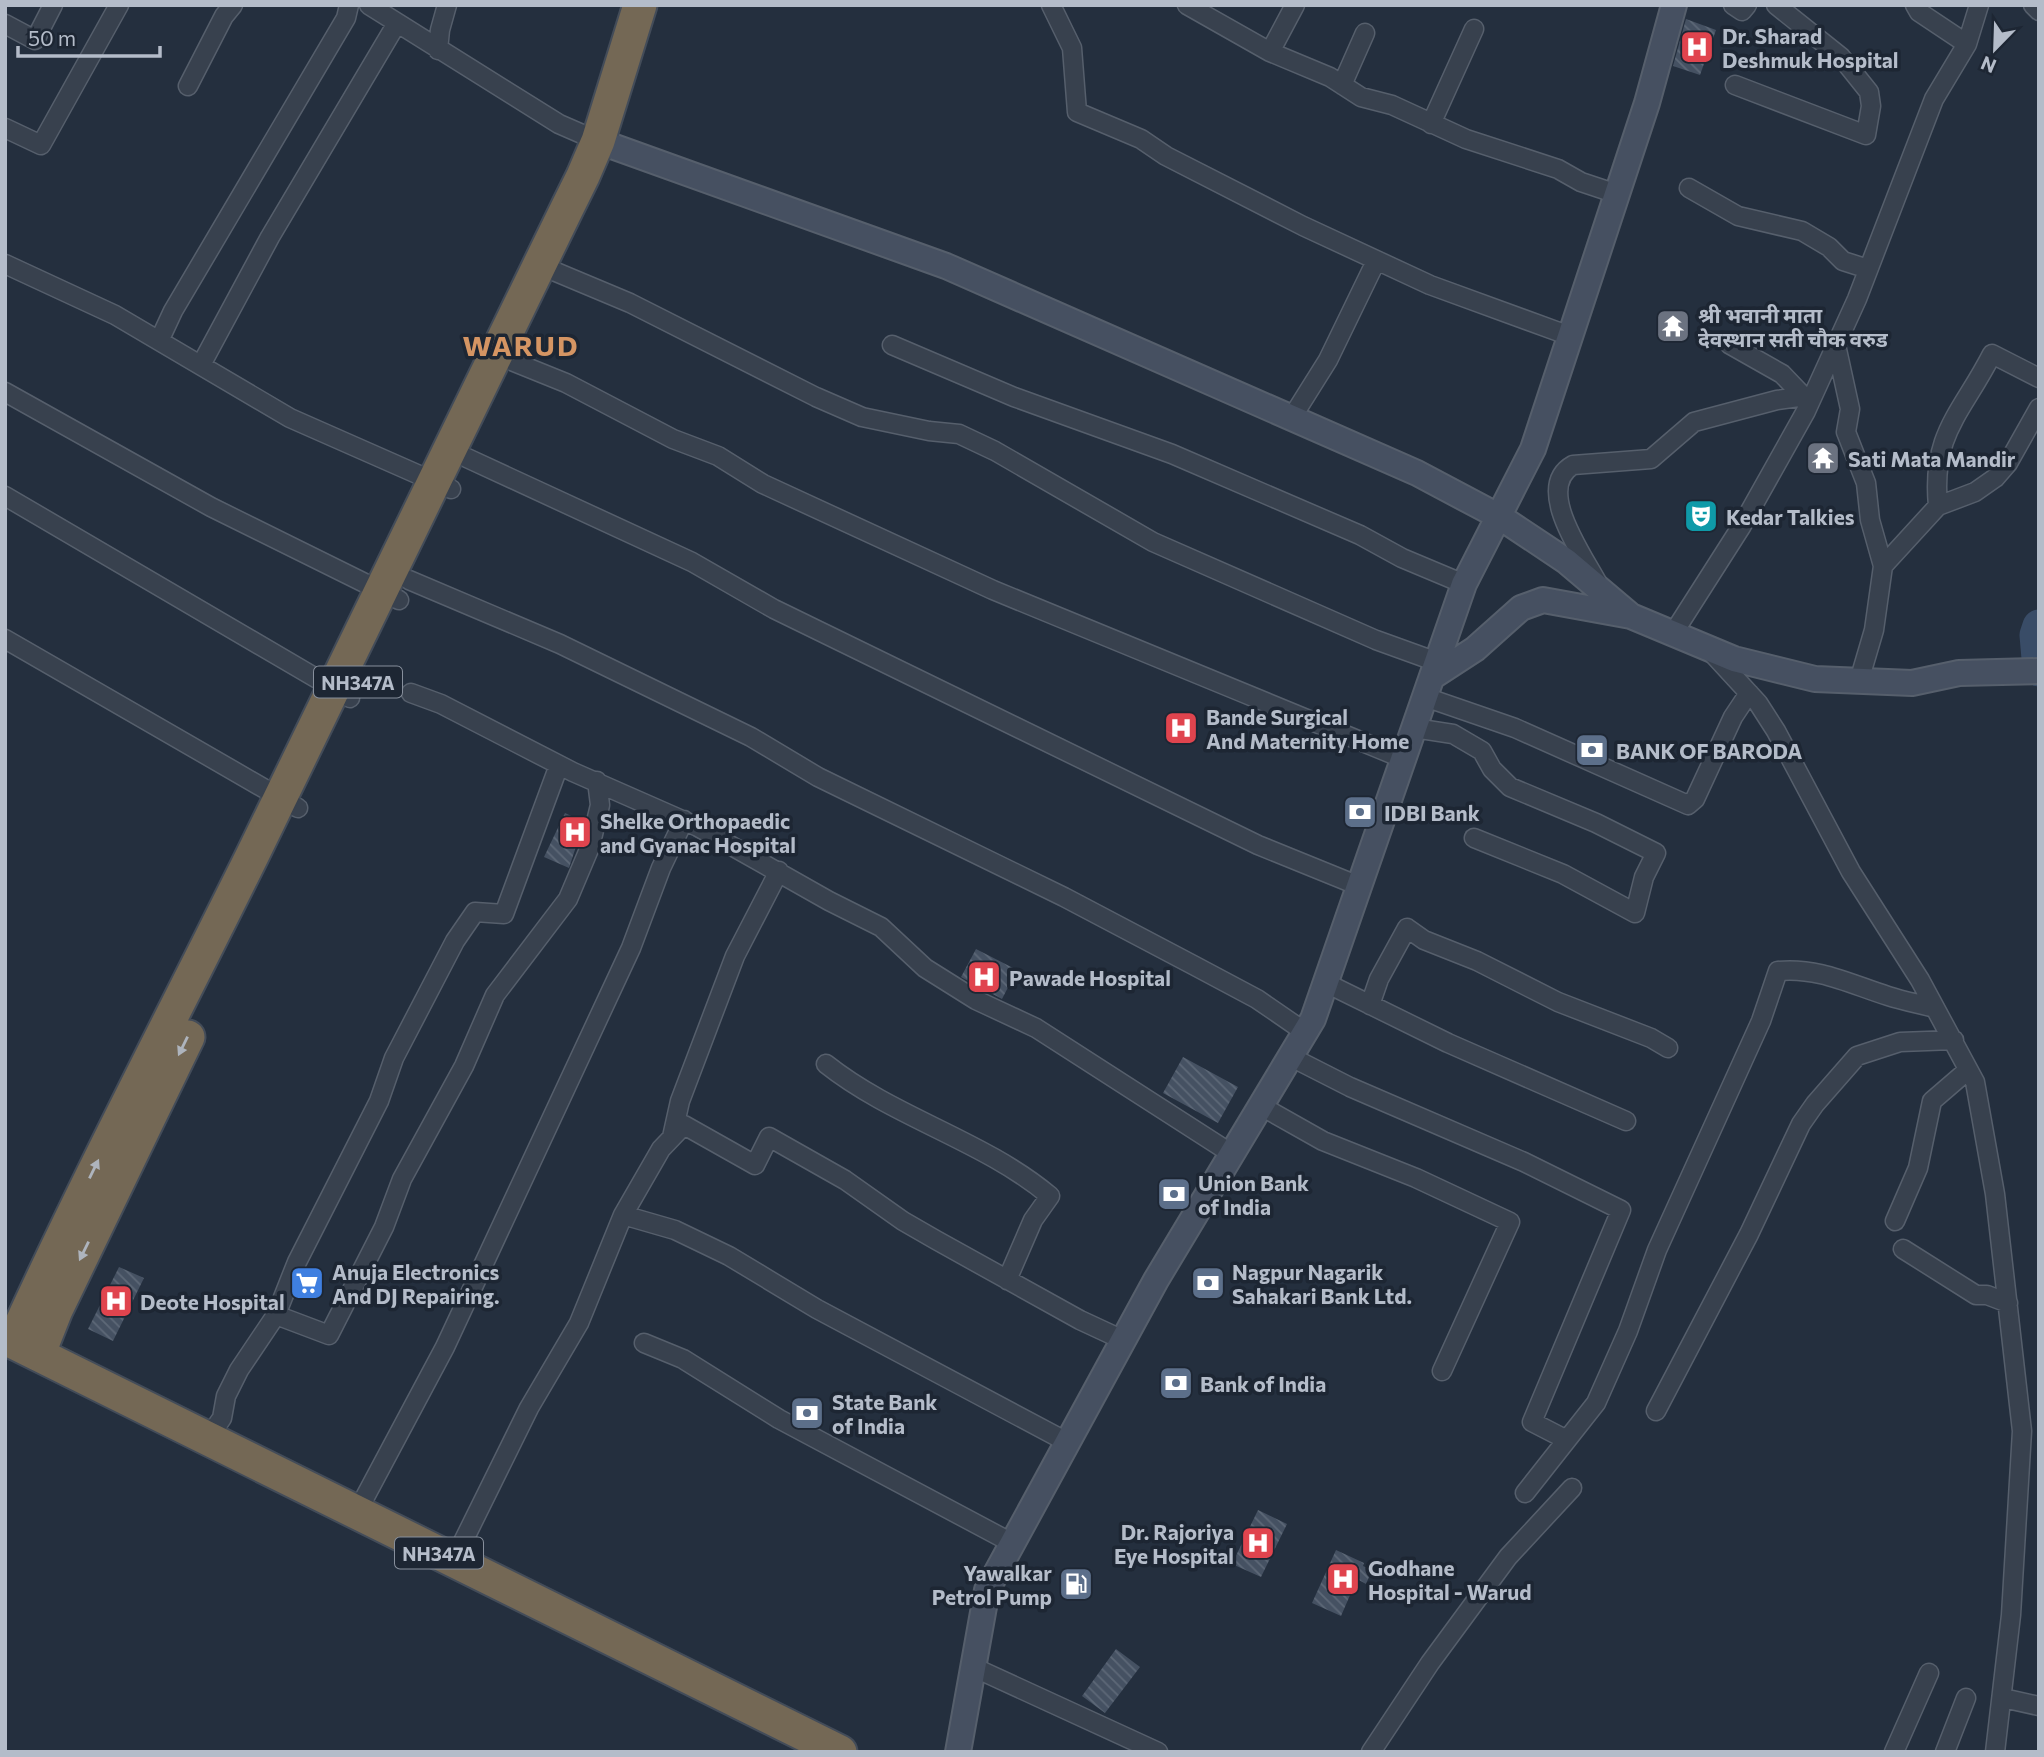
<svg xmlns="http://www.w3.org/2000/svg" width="2044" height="1757" font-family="Commissioner,'Noto Sans Devanagari',sans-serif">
<defs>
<pattern id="building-back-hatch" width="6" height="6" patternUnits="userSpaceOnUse" patternTransform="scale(1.75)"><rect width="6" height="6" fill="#455162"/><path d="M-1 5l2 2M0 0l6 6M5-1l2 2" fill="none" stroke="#5d6877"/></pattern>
</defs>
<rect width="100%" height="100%" fill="#242f3e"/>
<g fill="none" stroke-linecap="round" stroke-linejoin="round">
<path stroke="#394c67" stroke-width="33" d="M2039,626L2036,635L2039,670"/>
</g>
<path fill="url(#building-back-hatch)" d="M1686,19L1716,30L1700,75L1673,66Z
M565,813L584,822L569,868L544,857Z
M976,949L1017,970L1002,999L961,977Z
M1183,1057L1238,1087L1218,1123L1163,1093Z
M119,1267L144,1278L113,1341L88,1329Z
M1258,1510L1287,1524L1261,1577L1232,1564Z
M1336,1550L1364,1563L1363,1566L1372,1570L1366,1584L1357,1579L1341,1616L1312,1603Z
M1116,1649L1140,1667L1105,1713L1082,1696Z"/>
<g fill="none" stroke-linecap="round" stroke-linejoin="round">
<g stroke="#565f6c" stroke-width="21">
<path id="street" d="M369,5L559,124L598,141
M1051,5L1072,48L1077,112L1141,139L1166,156L1303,226L1430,285L1570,336
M1187,5L1270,52L1330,77L1361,97L1392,105L1466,139L1558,169L1581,182L1617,194
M1733,5L1742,11L1747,5
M1915,5L1919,12L1967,44
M2033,5L2039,11
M5,24L35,40L53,5
M438,50L440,30L447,5
M1270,52L1295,5
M1342,85L1365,33
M1735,85L1866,135L1871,106L1869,92L1841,57L1776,5
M188,86L224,16L233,5
M1431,124L1474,29
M5,128L41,145L119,5
M1689,188L1738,216L1802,231L1829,247L1843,261L1868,269
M5,264L115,315L290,418L451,489
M556,272L630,303L816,397L862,417L929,431L959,434L995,451L1153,542L1376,640L1437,662
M160,339L173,311L346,18L349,5
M1729,344L1782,374L1804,397
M892,345L1014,397L1172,454L1360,535L1402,558L1464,584
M1836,345L1850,409L1846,432L1866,483L1870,520L1883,566L1874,630L1859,681
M514,362L566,383L673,439L718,456L763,484L993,590L1404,759
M201,365L270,237L397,23
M5,392L211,507L399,600
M1291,419L1328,360L1376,261
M467,458L692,562L774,609L1258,845L1359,886
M5,496L350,698
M1938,506C1931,433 1962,413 1992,354L2039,378
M1883,566L1938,506L1975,492L1995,478L2008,463L2039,408
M409,580L560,644L751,737L818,777L1064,897L1195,966L1257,999L1305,1032
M1597,582C1582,554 1534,487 1573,465L1651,459L1694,422L1777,400L1813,395
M1674,632L1741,527L1806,411L1857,299L1934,99L1967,44L1979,5
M5,639L298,808
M1712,653L1758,703L1776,731L1851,872L1920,980L1975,1082L1995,1194L2022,1431L2011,1615L1995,1752
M411,693L441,704L573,772L698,827L829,901L881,927L925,968L976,1000L1036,1028L1232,1154
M1425,697L1515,728L1688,805L1695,799L1733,717L1749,693
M1414,728L1453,734L1482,751L1492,769L1510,787L1596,823L1656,853L1644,877L1635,913L1563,874L1474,838
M1326,983L1448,1043L1626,1121
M1370,1005L1379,979L1407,928L1424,940L1477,961L1558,1002L1651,1038L1668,1048
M1291,1057L1350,1087L1524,1162L1621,1210L1532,1422L1567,1440
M826,1064C894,1118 983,1140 1050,1196L1033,1220L1007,1280
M1261,1106L1323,1141L1416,1178L1510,1222L1442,1371
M672,1137L680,1101L735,956L779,871
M623,1215L675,1230L729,1256L817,1309L1067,1442
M1895,1221L1918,1168L1932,1101L1968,1070
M1903,1249L1976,1295H1987L2008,1303
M276,1315L297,1262L379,1101L394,1058L455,941L475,912L504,914L559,765
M644,1343L683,1359L779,1419L1012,1543
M1656,1411L1749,1234L1801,1124L1815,1104L1857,1056L1900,1042L1954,1040
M208,1438L222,1418L226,1396L239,1370L276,1315L329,1335L384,1227L402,1179L464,1066L495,995L568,899L590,847L600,805L597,781
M1525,1493L1596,1403L1628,1331L1657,1250L1761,1021L1778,971C1818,967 1850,984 1888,996C1903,1001 1920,1004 1935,1008
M357,1512L445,1347L631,948L661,868L684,820
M454,1560L529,1408L579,1323L623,1215L661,1149L684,1125L755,1165L769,1137L845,1180L903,1221L936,1240L1080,1320L1123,1340
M973,1667L1158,1752
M2003,1698L2039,1706
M1371,1752L1430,1663L1508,1557L1572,1488
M1894,1752L1929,1673
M1945,1752L1966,1698"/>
</g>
<g stroke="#565f6c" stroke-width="28">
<path id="secondary" d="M598,141L946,266L1417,473L1500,517L1566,561L1631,616
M1432,677L1475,649L1521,608L1543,600L1631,616L1734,659L1815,679L1912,683L1959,673L2039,671
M958,1752L987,1590L1156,1280L1313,1019L1464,584L1533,449L1647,103L1674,5"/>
</g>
<g stroke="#434c59" stroke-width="37">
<path id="highway" d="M640,5L598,141L583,176C471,402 363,630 252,856C172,1018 88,1177 13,1342L840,1752
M39,1353L56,1310L188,1037"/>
</g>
<use href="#street" stroke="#38414e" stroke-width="18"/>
<use href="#secondary" stroke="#465061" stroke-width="24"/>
<use href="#highway" stroke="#746855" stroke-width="33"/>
</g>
<defs><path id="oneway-solid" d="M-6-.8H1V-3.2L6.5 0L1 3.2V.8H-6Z" transform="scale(1.75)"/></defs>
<g fill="#aeb4bd">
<use href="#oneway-solid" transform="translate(183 1046) rotate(116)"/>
<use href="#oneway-solid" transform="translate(94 1169) rotate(-64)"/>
<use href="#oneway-solid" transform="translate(84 1251) rotate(116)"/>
</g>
<defs>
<g id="hospital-square" transform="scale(1.75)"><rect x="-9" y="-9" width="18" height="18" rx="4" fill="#e0444e" stroke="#1d2633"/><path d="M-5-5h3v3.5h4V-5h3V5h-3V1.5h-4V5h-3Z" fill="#fff"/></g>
<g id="temple-square" transform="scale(1.75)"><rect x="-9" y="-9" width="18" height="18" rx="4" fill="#6b7280" stroke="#1d2633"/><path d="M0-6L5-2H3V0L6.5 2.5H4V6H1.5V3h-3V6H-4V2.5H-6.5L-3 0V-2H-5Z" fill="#fff"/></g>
<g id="theatre-square" transform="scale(1.75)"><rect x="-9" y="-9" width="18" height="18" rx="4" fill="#0f9aa8" stroke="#1d2633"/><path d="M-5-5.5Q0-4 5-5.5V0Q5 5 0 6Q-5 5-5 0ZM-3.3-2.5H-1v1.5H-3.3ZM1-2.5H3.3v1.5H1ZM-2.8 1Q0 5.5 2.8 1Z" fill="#fff"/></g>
<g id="bank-square" transform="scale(1.75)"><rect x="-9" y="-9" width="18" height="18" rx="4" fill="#5c6f8a" stroke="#1d2633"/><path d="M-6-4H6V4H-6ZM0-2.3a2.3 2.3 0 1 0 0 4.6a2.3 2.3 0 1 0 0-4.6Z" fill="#fff"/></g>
<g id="supermarket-square" transform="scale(1.75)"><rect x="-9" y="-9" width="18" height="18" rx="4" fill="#3f7fe0" stroke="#1d2633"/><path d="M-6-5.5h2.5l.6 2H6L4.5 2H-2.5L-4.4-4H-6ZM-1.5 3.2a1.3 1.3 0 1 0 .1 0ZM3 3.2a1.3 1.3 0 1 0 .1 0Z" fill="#fff"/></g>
<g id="fuel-square" transform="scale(1.75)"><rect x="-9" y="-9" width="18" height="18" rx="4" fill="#5c6f8a" stroke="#1d2633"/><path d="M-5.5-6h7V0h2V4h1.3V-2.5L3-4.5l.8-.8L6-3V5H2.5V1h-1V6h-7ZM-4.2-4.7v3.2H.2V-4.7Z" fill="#fff"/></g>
</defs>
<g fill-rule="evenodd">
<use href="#hospital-square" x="1697" y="47"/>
<use href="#temple-square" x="1673" y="326"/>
<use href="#temple-square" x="1823" y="458"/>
<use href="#theatre-square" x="1701" y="516"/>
<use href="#hospital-square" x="1181" y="728"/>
<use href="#bank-square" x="1592" y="750"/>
<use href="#bank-square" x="1360" y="812"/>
<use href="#hospital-square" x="575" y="832"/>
<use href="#hospital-square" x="984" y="977"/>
<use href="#bank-square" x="1174" y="1194"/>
<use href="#supermarket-square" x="307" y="1283"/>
<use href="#bank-square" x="1208" y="1283"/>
<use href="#hospital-square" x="116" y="1301"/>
<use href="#bank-square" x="1176" y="1383"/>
<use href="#bank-square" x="807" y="1413"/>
<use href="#hospital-square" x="1258" y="1543"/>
<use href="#hospital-square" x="1343" y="1579"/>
<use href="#fuel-square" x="1076" y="1584"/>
</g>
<g text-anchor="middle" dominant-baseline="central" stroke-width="7" stroke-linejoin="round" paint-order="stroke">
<g fill="#1d2633" stroke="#878f9c" stroke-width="2">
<rect x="314" y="666.5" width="88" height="31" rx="5"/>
<rect x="395" y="1537.5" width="88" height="31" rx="5"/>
</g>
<g font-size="19" font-weight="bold" fill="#b4bcc9">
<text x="358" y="682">NH347A</text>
<text x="439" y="1553">NH347A</text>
</g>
<g font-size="21" font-weight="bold" fill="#b4bcc9" stroke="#1d2633" text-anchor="start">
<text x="1722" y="35">Dr. Sharad<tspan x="1722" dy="24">Deshmuk Hospital</tspan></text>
<text x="1698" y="314">श्री भवानी माता<tspan x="1698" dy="24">देवस्थान सती चौक वरुड</tspan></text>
<text x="1848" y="458">Sati Mata Mandir</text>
<text x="1726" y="516">Kedar Talkies</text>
<text x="1206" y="716">Bande Surgical<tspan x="1206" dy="24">And Maternity Home</tspan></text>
<text x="1616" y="750">BANK OF BARODA</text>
<text x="1384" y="812">IDBI Bank</text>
<text x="600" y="820">Shelke Orthopaedic<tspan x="600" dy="24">and Gyanac Hospital</tspan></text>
<text x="1009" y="977">Pawade Hospital</text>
<text x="1198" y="1182">Union Bank<tspan x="1198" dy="24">of India</tspan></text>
<text x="332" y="1271">Anuja Electronics<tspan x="332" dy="24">And DJ Repairing.</tspan></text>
<text x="1232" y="1271">Nagpur Nagarik<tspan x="1232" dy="24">Sahakari Bank Ltd.</tspan></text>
<text x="140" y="1301">Deote Hospital</text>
<text x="1200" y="1383">Bank of India</text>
<text x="832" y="1401">State Bank<tspan x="832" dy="24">of India</tspan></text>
<text x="1234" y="1531" text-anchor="end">Dr. Rajoriya<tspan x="1234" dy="24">Eye Hospital</tspan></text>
<text x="1368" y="1567">Godhane<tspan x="1368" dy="24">Hospital - Warud</tspan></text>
<text x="1052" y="1572" text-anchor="end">Yawalkar<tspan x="1052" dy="24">Petrol Pump</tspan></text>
</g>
<g font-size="28" font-weight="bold" letter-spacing="2" fill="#d59563" stroke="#1d2633">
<text x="521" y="345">WARUD</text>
</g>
</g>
<rect width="2044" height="1757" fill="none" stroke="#b4bcc9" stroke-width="14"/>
<g transform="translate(1995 49) rotate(203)" stroke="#1d2633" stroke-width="5" paint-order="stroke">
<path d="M0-5L12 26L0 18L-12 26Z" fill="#b4bcc9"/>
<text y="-10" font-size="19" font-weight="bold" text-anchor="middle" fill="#b4bcc9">N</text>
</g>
<path d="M18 46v10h142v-10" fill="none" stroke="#b4bcc9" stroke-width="3.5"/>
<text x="28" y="46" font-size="21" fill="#b4bcc9" stroke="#1d2633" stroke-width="5" paint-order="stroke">50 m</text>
</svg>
